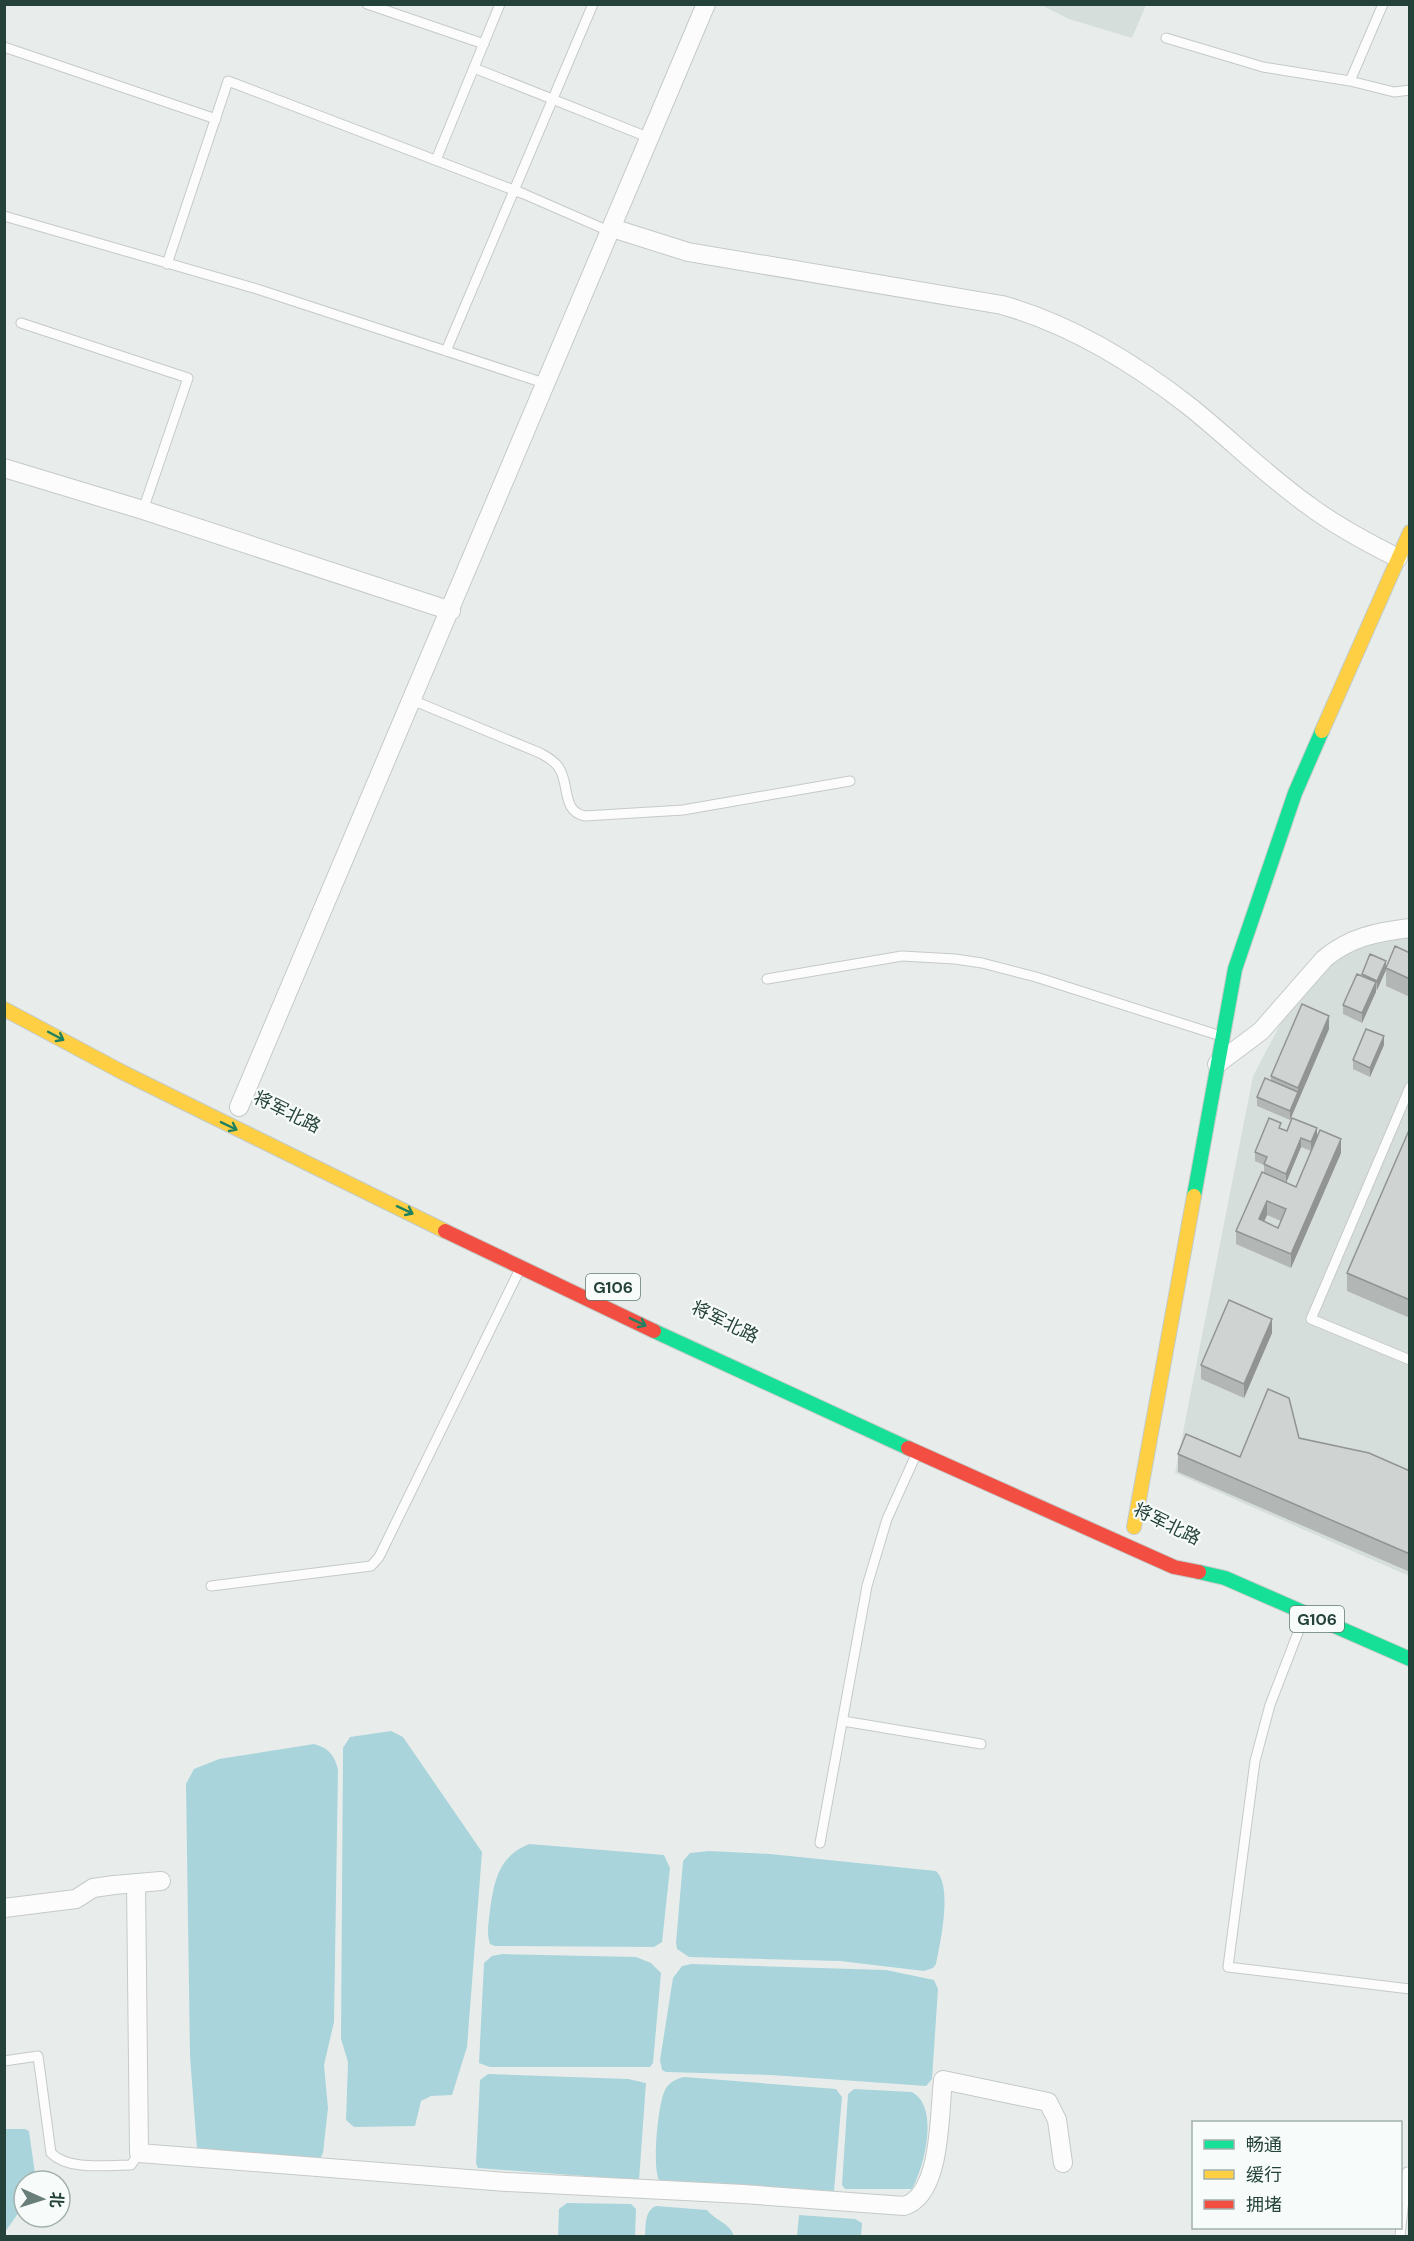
<svg xmlns="http://www.w3.org/2000/svg" width="1414" height="2241" font-family="'DM Sans','Noto Sans SC',sans-serif">
<rect width="100%" height="100%" fill="#e8edeb"/>
<path fill="#d6dedb" d="M1041,5H1146L1132,38L1069,19Z
M1409,937V1576L1175,1473L1253,1076L1283,1019L1336,959L1376,941Z"/>
<path fill="#a9d4db" d="M391,1731L403,1737L482,1852L467,2047L452,2095L431,2096L421,2101L415,2126L354,2127L346,2120L348,2062L341,2039L343,1748L350,1737Z
M314,1744C329,1748 335,1756 338,1770L334,2022L324,2065L328,2108L323,2153L320,2159L197,2149L190,2056L186,1784L194,1769L219,1759Z
M529,1844L664,1855L670,1868L662,1942L654,1947L495,1946L490,1944C486,1932 489,1922 490,1910C494,1881 499,1856 529,1844Z
M709,1851L770,1854L936,1871C953,1886 940,1944 936,1964L933,1968L924,1971L840,1961L689,1957L677,1949L676,1943L683,1861L690,1853Z
M502,1954L636,1957L651,1963L661,1973L653,2063L650,2067H490L479,2063L484,1963L492,1956Z
M692,1964L886,1970L934,1980L938,1989L932,2079L926,2086L771,2075L666,2072L662,2070L660,2060L673,1978L682,1966Z
M488,2074L628,2079L646,2083L639,2180L478,2168L476,2163L480,2080Z
M684,2077L836,2089L842,2097L834,2191L659,2180C652,2167 658,2103 665,2090C669,2082 676,2079 684,2077Z
M854,2089L912,2092C940,2107 924,2167 912,2189H845L842,2185L848,2094Z
M5,2129H25L29,2131L36,2181H24V2205L5,2232Z
M567,2203L631,2204L636,2209L635,2236H558L559,2209Z
M656,2206L707,2210C716,2221 730,2223 734,2236H645C646,2226 644,2211 656,2206Z
M799,2215L855,2219L862,2223L861,2236H790H797Z"/>
<g fill="none" stroke-linecap="round" stroke-linejoin="round">
<g stroke="#c5cac8" stroke-width="11">
<path id="lane" d="M367,4L484,44
M1166,38L1263,67L1350,81L1394,92L1410,90
M4,47L216,119
M474,68L650,138
M1350,81L1383,4
M436,160L500,4
M4,216L257,289L547,384
M167,264L228,81L524,194L611,232
M21,323L188,378L143,510
M446,351L593,4
M412,700L540,753C547,757 555,761 559,768C570,784 561,811 585,816L683,810L850,781
M767,979L902,956L955,959L982,963L1036,977L1221,1036
M1410,1087L1311,1319L1410,1360
M211,1586L371,1566L379,1557L518,1273
M1304,1617L1270,1705L1255,1761L1228,1967L1410,1989
M843,1721L981,1744
M820,1843L867,1586L887,1519L915,1457
M4,2061L38,2056L51,2153C69,2171 107,2165 131,2165L139,2153
M1400,2236L1407,2172"/>
</g>
<g stroke="#c5cac8" stroke-width="20">
<path id="street" d="M612,228L688,252L1002,305C1070,324 1134,363 1189,406C1229,438 1266,475 1308,505C1336,526 1366,542 1398,558
M4,468L143,510L451,611
M1217,1064L1261,1031L1324,959C1350,937 1377,932 1410,928
M239,1107L706,4
M136,1883L139,2153L506,2182L743,2194L904,2206C942,2195 939,2113 943,2080L1048,2102L1057,2120L1063,2163
M4,1908L76,1899L93,1888L114,1885L161,1881"/>
</g>
<g stroke="#c3cbc8" stroke-width="16">
<path id="fast" d="M1194,1196L1235,969L1295,793L1322,731
M654,1331L908,1448
M1199,1572L1225,1578L1410,1659"/>
</g>
<g stroke="#c3cbc8" stroke-width="16">
<path id="slow" d="M1322,731L1410,532
M4,1009L122,1072L445,1231
M1134,1527L1194,1196"/>
</g>
<g stroke="#c3cbc8" stroke-width="16">
<path id="jam" d="M445,1231L654,1331
M908,1448L1174,1567L1199,1572"/>
</g>
<use href="#lane" stroke="#fcfcfc" stroke-width="9"/>
<use href="#street" stroke="#fcfcfc" stroke-width="18"/>
<use href="#fast" stroke="#16e098" stroke-width="14"/>
<use href="#slow" stroke="#ffcf43" stroke-width="14"/>
<use href="#jam" stroke="#f24e42" stroke-width="14"/>
</g>
<path fill="#b2b6b5" fill-rule="evenodd" d="M1410,953V997L1386,986V968Z
M1386,970L1377,990H1376L1362,1023L1343,1014V1005L1362,976V974Z
M1329,1029L1290,1120L1257,1106V1097L1271,1081V1076Z
M1384,1045L1370,1077L1353,1069V1060Z
M1410,1128V1318L1347,1291V1273Z
M1281,1129L1287,1131L1317,1137L1311,1151L1301,1147L1286,1183L1296,1187L1341,1153L1291,1268L1236,1244V1231L1264,1173V1165L1255,1161V1152ZM1267,1215L1281,1221L1278,1228L1264,1222Z
M1272,1333L1244,1398L1201,1379V1365Z
M1299,1438L1410,1471V1572L1178,1472V1454L1240,1457Z"/>
<path fill="#919493" d="M1386,961V970L1377,990V981Z
M1376,982V992L1362,1023V1013Z
M1329,1016V1029L1290,1120V1111L1298,1092V1088Z
M1384,1036V1045L1370,1077V1068Z
M1317,1128V1137L1311,1151V1142Z
M1301,1138V1147L1286,1183V1174Z
M1341,1139V1153L1291,1268V1254Z
M1267,1201V1215L1259,1233V1219Z
M1272,1319V1333L1244,1398V1384Z"/>
<path fill="#cfd4d2" stroke="#919493" stroke-width="1.5" fill-rule="evenodd" d="M1395,946L1410,953V979L1386,968Z
M1370,954L1386,961L1377,981L1362,974Z
M1357,974L1376,982L1362,1013L1343,1005Z
M1302,1004L1329,1016L1298,1088L1271,1076Z
M1366,1029L1384,1036L1370,1068L1353,1060Z
M1265,1078L1298,1092L1290,1111L1257,1097Z
M1269,1118L1281,1123L1279,1128L1287,1131L1292,1118L1317,1128L1311,1142L1301,1138L1286,1174L1264,1164L1267,1157L1255,1152Z
M1410,1128V1300L1347,1273Z
M1320,1130L1341,1139L1291,1254L1236,1231L1262,1172L1296,1187ZM1267,1201L1286,1209L1278,1228L1259,1219Z
M1229,1300L1272,1319L1244,1384L1201,1365Z
M1268,1389L1289,1398L1299,1438L1369,1453L1410,1471V1554L1178,1454L1186,1434L1240,1457Z"/>
<defs><path id="oneway-shaft" d="M-6 0H5M1.5-3L5.5 0L1.5 3" fill="none" stroke-width="1.6" stroke-linecap="round" stroke-linejoin="round" transform="scale(1.5)"/></defs>
<g stroke="#1e8160">
<use href="#oneway-shaft" transform="translate(56 1036) rotate(28)"/>
<use href="#oneway-shaft" transform="translate(229 1126) rotate(26)"/>
<use href="#oneway-shaft" transform="translate(405 1210) rotate(25)"/>
<use href="#oneway-shaft" transform="translate(638 1322) rotate(26)"/>
</g>
<g text-anchor="middle" dominant-baseline="central" stroke-width="4.5" stroke-linejoin="round" paint-order="stroke">
<g fill="#f7fbf9" stroke="#637a73" stroke-width="1.5">
<rect x="586" y="1274" width="54" height="26" rx="4.5"/>
<rect x="1290" y="1606" width="54" height="26" rx="4.5"/>
</g>
<g font-size="16" font-weight="bold" fill="#24423a">
<text x="613" y="1287">G106</text>
<text x="1317" y="1619">G106</text>
</g>
<g font-size="18" fill="#24423a" stroke="#f7fbf9">
<text transform="translate(287 1112) rotate(26)">将军北路</text>
<text transform="translate(725 1322) rotate(26)">将军北路</text>
<text transform="translate(1167 1524) rotate(26)">将军北路</text>
</g>
</g>
<rect width="1414" height="2241" fill="none" stroke="#24423a" stroke-width="12"/>
<rect x="1192" y="2121" width="210" height="108" fill="#f7fbf9" stroke="#a3b1ad" stroke-width="1.5"/>
<rect x="1204" y="2140" width="30" height="9" fill="#16e098" stroke="#a3b1ad" stroke-width="1.5"/>
<text x="1246" y="2151" font-size="18" fill="#24423a">畅通</text>
<rect x="1204" y="2170" width="30" height="9" fill="#ffcf43" stroke="#a3b1ad" stroke-width="1.5"/>
<text x="1246" y="2181" font-size="18" fill="#24423a">缓行</text>
<rect x="1204" y="2200" width="30" height="9" fill="#f24e42" stroke="#a3b1ad" stroke-width="1.5"/>
<text x="1246" y="2211" font-size="18" fill="#24423a">拥堵</text>
<g transform="translate(42 2199) rotate(93)"><circle r="28" fill="#f7fbf9" stroke="#a3b1ad" stroke-width="1.5"/>
<path d="M0-4.5L10 22L0 15L-10 22Z" fill="#697e78"/>
<text y="-9" font-size="16" font-weight="bold" text-anchor="middle" fill="#24423a">北</text>
</g>
</svg>
